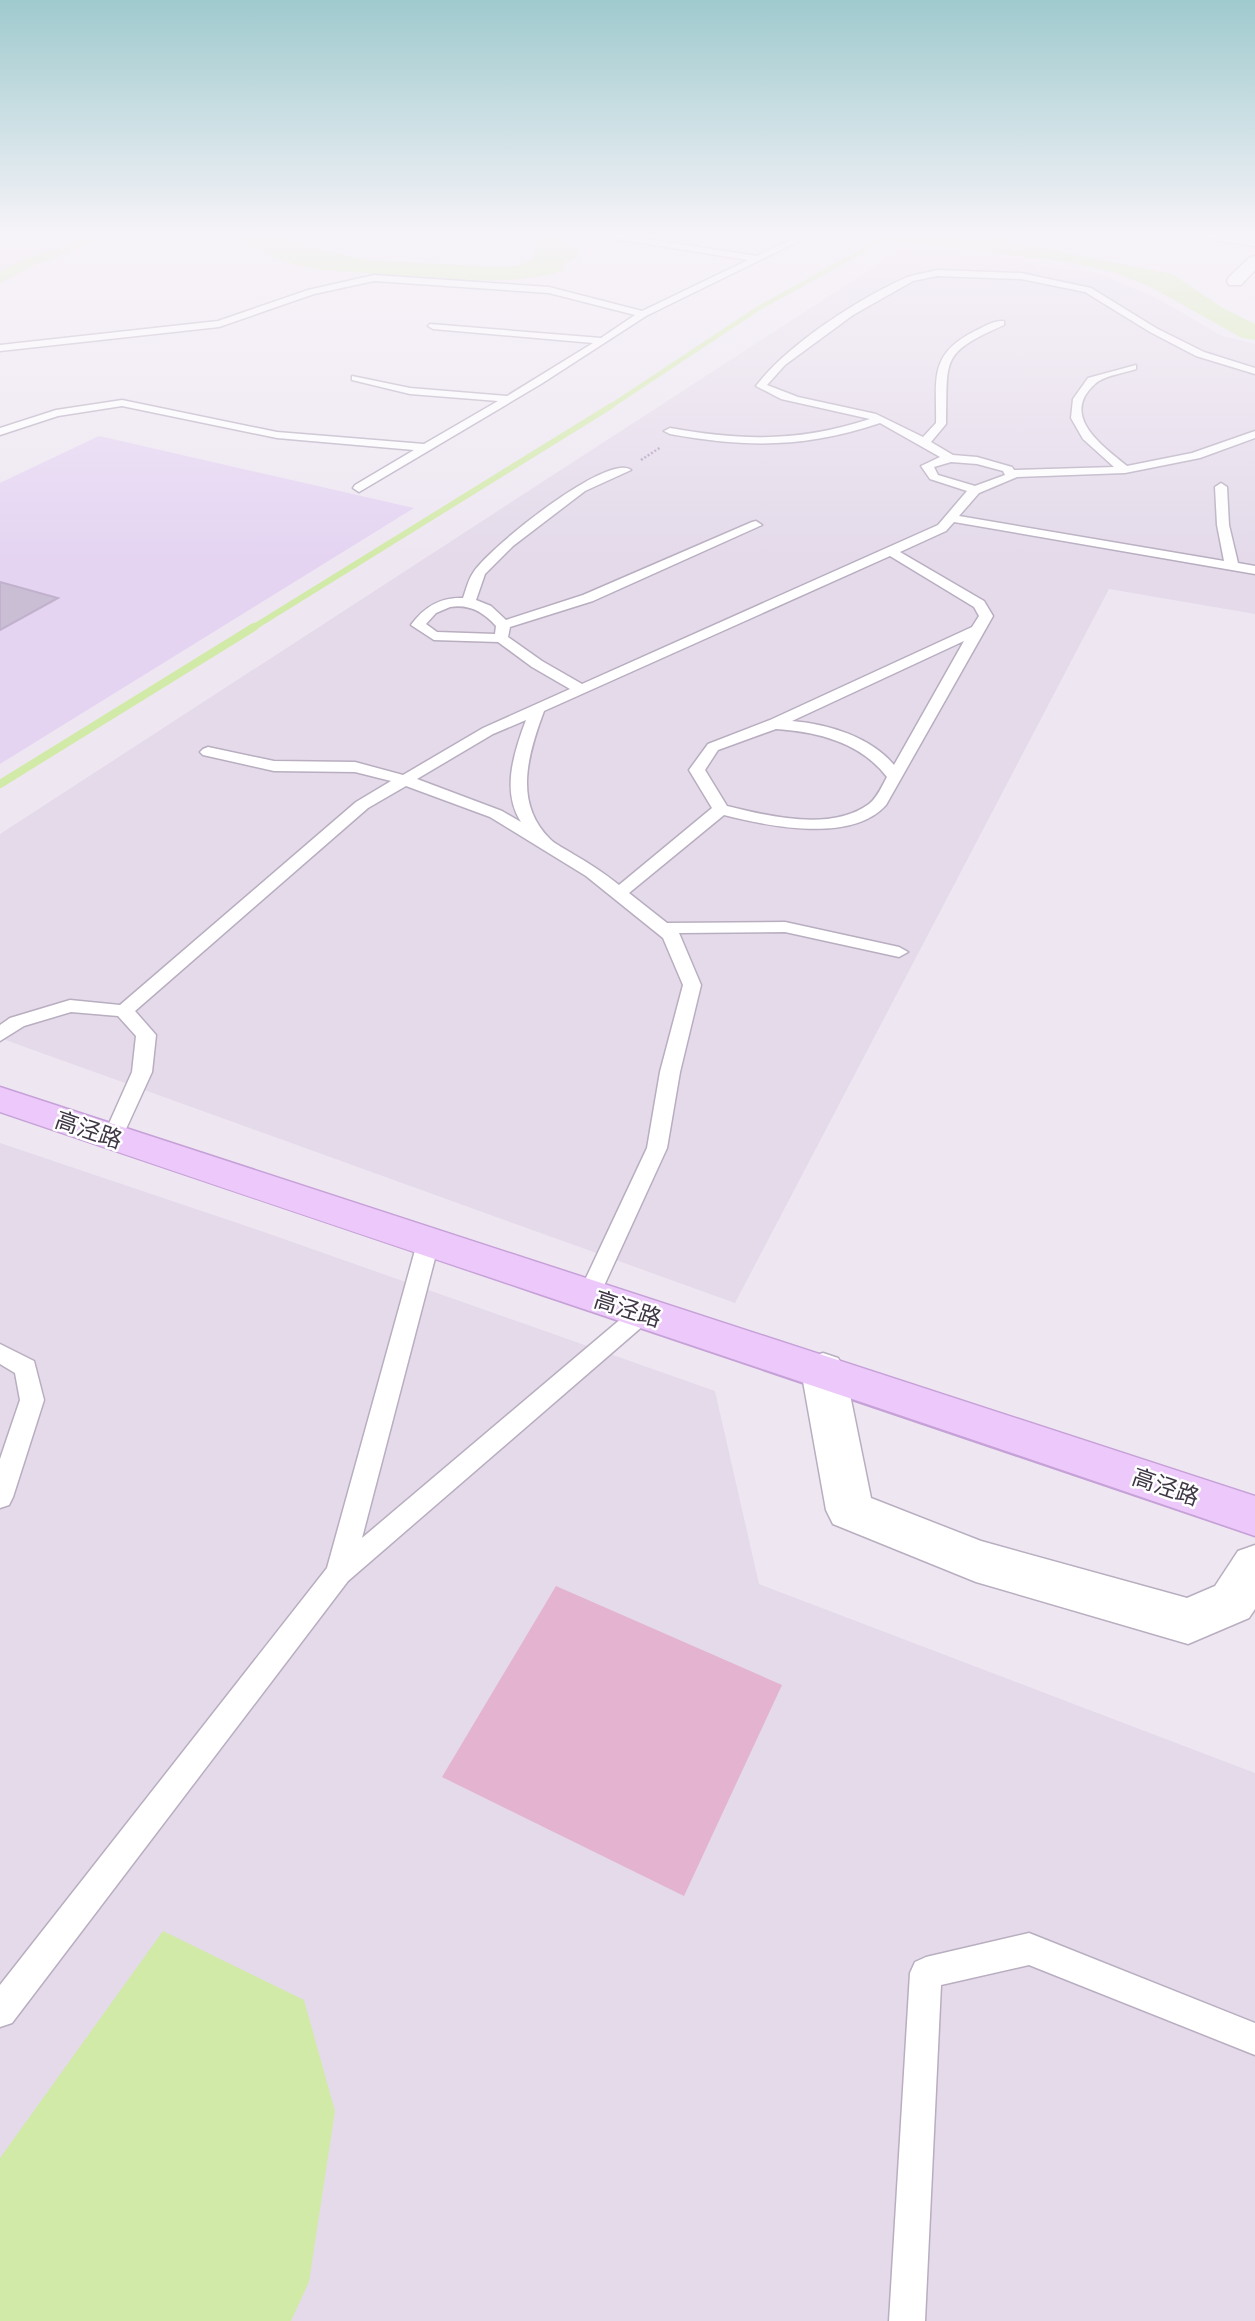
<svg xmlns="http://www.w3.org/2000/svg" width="1255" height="2321" font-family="'Open Sans','Noto Sans SC',sans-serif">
<rect width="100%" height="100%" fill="#eee7f2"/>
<path fill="#e4daea" d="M0,234H96L17,263L0,274Z
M906,246L1100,274L1157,298L1222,336L1255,344V614L1109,589L735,1303L0,1038V834Z
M0,1143L261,1231L715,1391L759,1584L1255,1773V2321H0Z"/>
<path fill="#e4d4f2" d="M99,436L414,508L0,764V483Z"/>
<path fill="#e3b3d0" d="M556,1586L782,1685L684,1896L442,1777Z"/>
<path fill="#d2eaa8" d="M232,234H278L316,249L368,260L492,267L517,266L532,260L535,250L532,234H565L567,245L578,248L579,257L565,262L562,271C504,288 440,278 380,274C351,271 318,272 290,263C270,257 250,244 232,234Z
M836,234H938L1015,243L1172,274L1223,308L1255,324V340L1242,338L1149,286L1113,272L1069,262Z
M163,1931L304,2000L335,2111L309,2282L291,2321H0V2158Z"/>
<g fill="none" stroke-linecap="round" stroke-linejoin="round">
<path stroke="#d2eaa8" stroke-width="4.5" d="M608,408L759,308L893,234"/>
<path stroke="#d2eaa8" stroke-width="6" d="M251,629L611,406"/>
<path stroke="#d2eaa8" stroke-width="8" d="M0,784L254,627"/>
<path fill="#d2eaa8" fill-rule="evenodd" d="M96,234H119L37,264L0,283V272L27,258Z
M996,234H1013L997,247H987L985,244Z"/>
</g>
<path fill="#c9bed3" stroke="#c1b1cd" stroke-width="2" d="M0,582L58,598L0,630Z"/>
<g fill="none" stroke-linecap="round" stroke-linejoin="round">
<g stroke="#b8aec0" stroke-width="3">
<path id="service" d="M614,234L757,256L790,240L797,242L646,316L541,384L359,492L353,488L355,485L414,450L277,438L122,406L58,416L0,435V428L56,410L122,400L277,432L424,444L498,401L410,394L352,380V376L410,388L507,396L593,343L433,329L428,326L430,324L601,338L635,315L549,293L374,281L314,294L219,327L0,351V345L218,321L308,290L374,275L549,287L642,311L748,260L617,239Z
M937,270L1021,273L1091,288L1156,328L1204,352L1255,368V374L1196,356L1150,332L1085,292L1021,279L937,276L913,281L853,315L785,365L767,385L798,397L876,414L923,437L936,423C937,381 928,355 973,332C983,327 994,320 1004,321V325C939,354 948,358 946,424L931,442L953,455L977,457L1012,467L1014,470L1114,467L1083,439L1071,418L1073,399L1088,378L1136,365V369C1124,373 1103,376 1095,384C1059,416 1103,446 1127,466L1192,453L1255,431V438L1200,458L1125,473L1017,477L979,493L959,516L1224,561L1217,525L1215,487L1221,483L1227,487L1229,525L1238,563L1255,566V574L954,522L946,531L900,552L984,601L993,616L886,805C851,844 768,826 724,815L629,893L667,923L785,922L899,947L908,952L899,957L785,932L679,933L701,985L680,1072L667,1148L597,1301L589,1304L581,1301L578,1295L647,1148L660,1072L683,985L663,938L586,876L490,817L406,786L368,808L135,1011L156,1035L152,1072L120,1142H106L103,1137L132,1072L136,1036L118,1016L71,1012L24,1026L0,1041V1025L10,1018L70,1000L120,1005L356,802L391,781L355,772L274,771L203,755L200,752L203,749L208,747L274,761L355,762L403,775L483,728L570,689L532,667L498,642L434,640L411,625C424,607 440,597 463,598C466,590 468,580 473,573C487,549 608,452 631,470L585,491L513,546L485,574L476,600L491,606L506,620L583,595L752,522L756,521L762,525L593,601L510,627L508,637L542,661L582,684L938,525L967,491L930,479L921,466L940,457L880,423C805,448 747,448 670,434L664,431L670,428C743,441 799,442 870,419L781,399L756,386C787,345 858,299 905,278C915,274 927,273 937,270ZM951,462L977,464L1003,471L1005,475L975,486L938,475L934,467ZM890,556L974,607L979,616L972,627L770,720L708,744L689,770L712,808L619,885C604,873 589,863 573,854C566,849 556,845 550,839C513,803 528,754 544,711ZM450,607C470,604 483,612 496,626L495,634L437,632L426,624L436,613ZM964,641L894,765C871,737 828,724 792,721ZM526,720C514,752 501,791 521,822L502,811L417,779L493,734ZM776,729C818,732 860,742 887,777C882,786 877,798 869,804C831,832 768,816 727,806L705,770L718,750Z
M428,1235L436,1237L439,1243L362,1538L635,1307L643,1304L651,1307L655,1313L651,1319L348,1581L12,2023L0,2027V1985L327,1568L417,1243L420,1237Z
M0,1344L34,1361L44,1400L13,1497L9,1505L0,1508V1459L20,1400L15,1373L0,1364Z
M1029,1933L1255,2023V2055L1029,1965L941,1985L925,2321H889L910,1973L915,1962L926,1957Z"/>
</g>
<g stroke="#b8aec0" stroke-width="3">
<path id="minor" d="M1203,234L1255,236V246L1210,239Z
M1255,256V270L1241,285H1229L1227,281L1229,277L1249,258Z
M823,1353L838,1358L845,1370L871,1498L981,1541L1187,1598L1215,1586L1238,1551L1255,1545V1609L1249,1618L1188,1644L976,1582L833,1524L826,1510L801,1370L808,1358Z"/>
</g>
<g stroke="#c6a1d7" stroke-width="3">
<path id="secondary" d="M0,1087L1255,1496V1536C837,1392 418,1255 0,1112Z"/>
</g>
<path stroke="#b09dbd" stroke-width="2.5" stroke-dasharray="2 2" stroke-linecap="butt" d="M641,460L661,447"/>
<use href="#service" fill="#fff" fill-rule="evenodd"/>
<use href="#minor" fill="#fff" fill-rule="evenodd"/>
<use href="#secondary" fill="#ecc9fa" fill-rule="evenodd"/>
</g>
<linearGradient id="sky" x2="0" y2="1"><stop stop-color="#9fcace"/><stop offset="0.42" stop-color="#f7f4f9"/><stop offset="1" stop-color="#f7f4f9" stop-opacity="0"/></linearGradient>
<rect width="1255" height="559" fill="url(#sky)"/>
<g text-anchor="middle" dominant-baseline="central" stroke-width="5" stroke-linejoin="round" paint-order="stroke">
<g font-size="23" fill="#3f3745" stroke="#fff">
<text transform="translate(89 1129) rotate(19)">高泾路</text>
<text transform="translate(628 1308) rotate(18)">高泾路</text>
<text transform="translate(1166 1486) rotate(19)">高泾路</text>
</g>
</g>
</svg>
